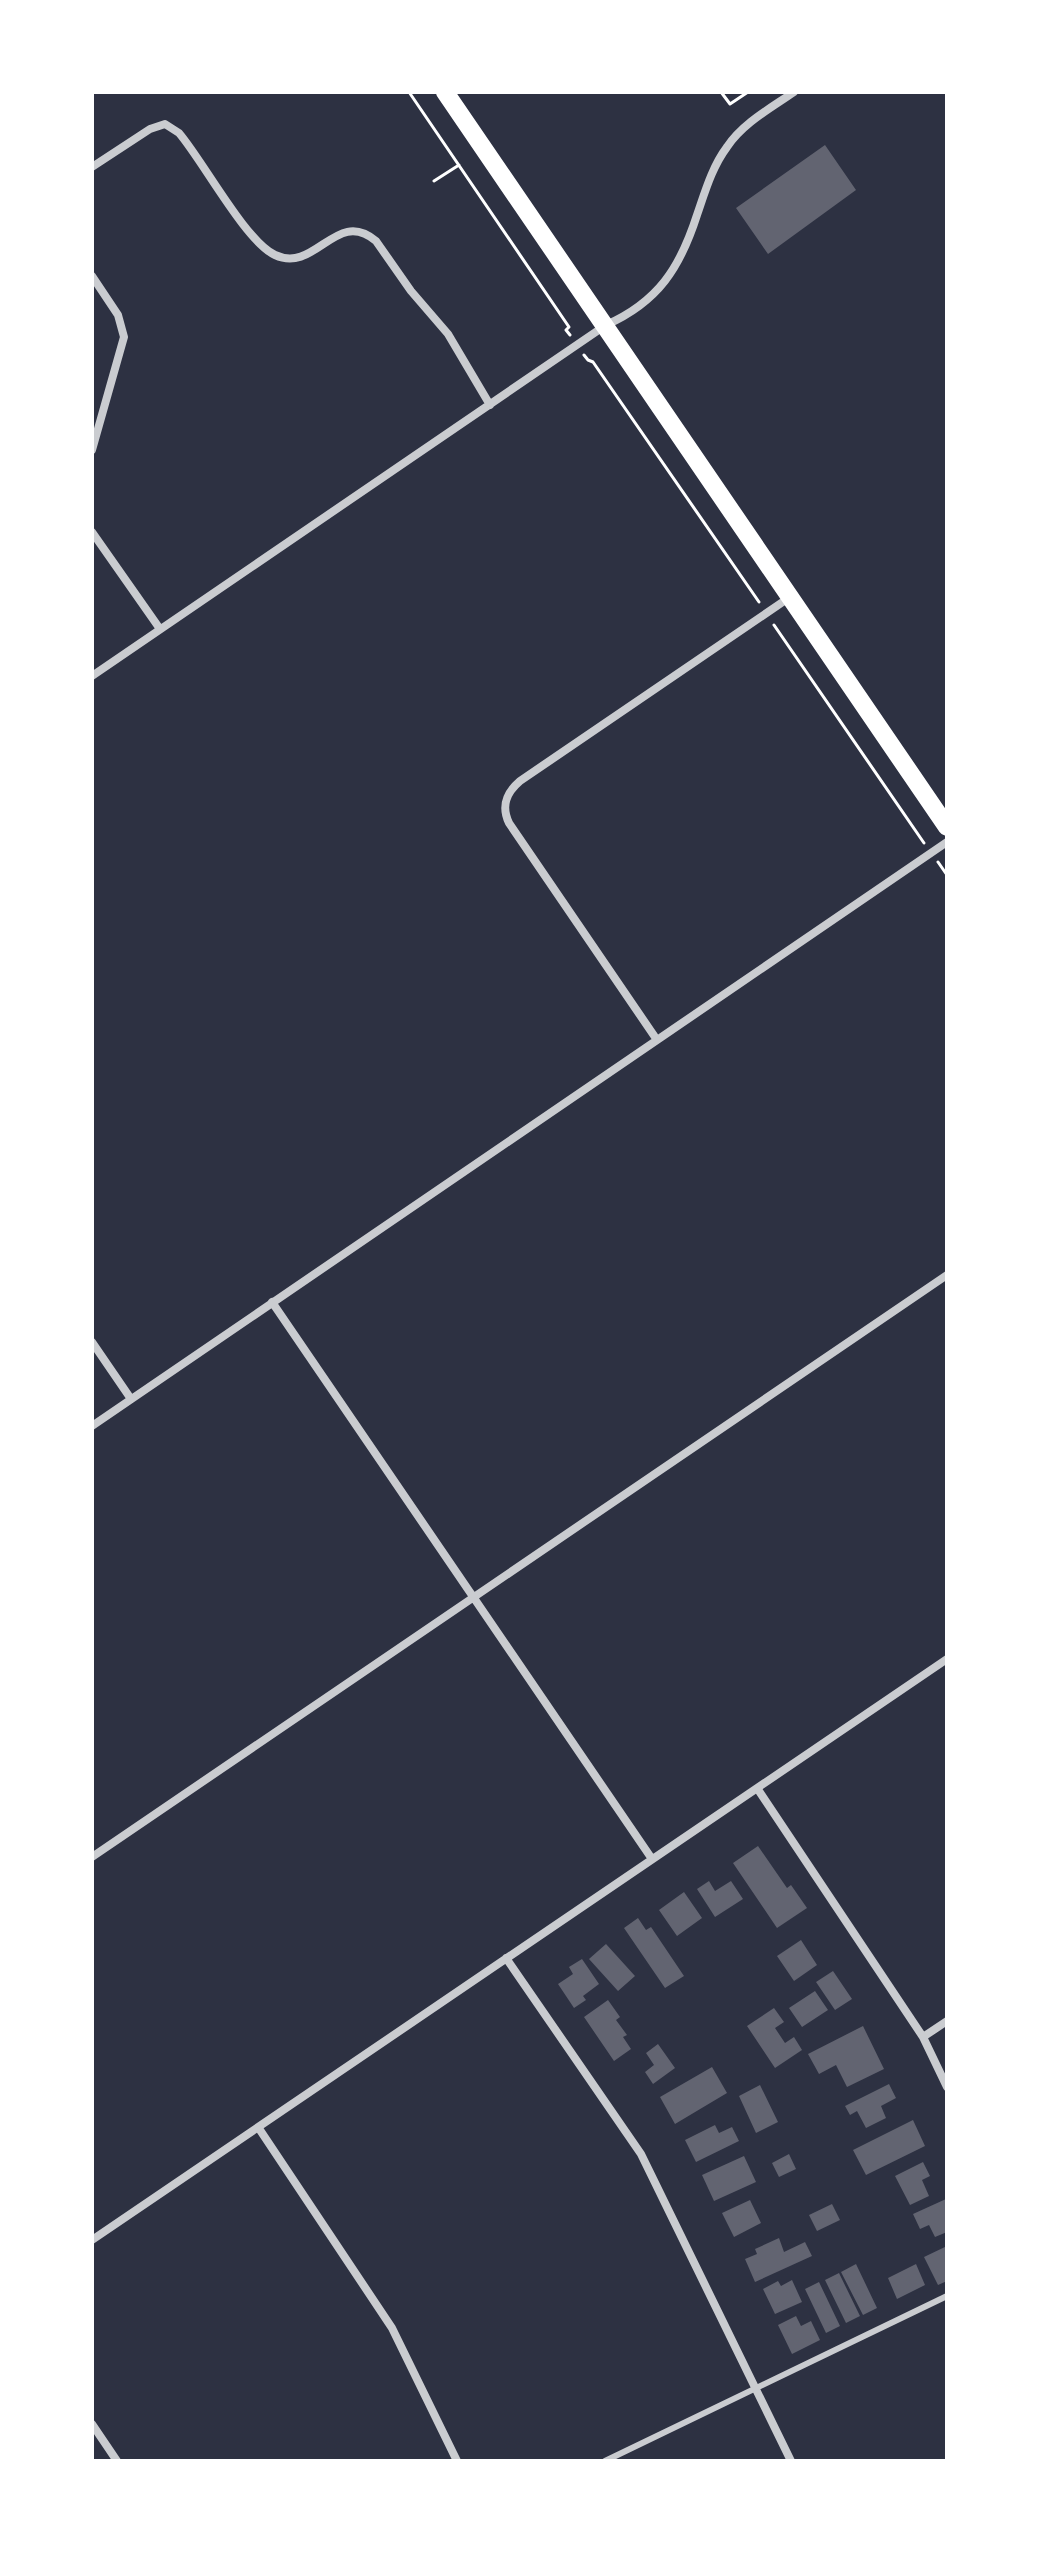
<svg xmlns="http://www.w3.org/2000/svg" width="1039" height="2553" font-family="'Alegreya Sans',sans-serif">
<rect width="100%" height="100%" fill="#2d3142"/>
<path fill="#626471" d="M825,145L856,190L768,254L736,208Z
M758,1846L787,1888L791,1885L807,1908L777,1928L733,1863Z
M709,1881L715,1891L731,1881L743,1899L715,1917L697,1889Z
M684,1892L702,1918L677,1936L659,1910Z
M638,1918L646,1930L651,1927L684,1976L665,1988L624,1928Z
M801,1940L817,1965L794,1981L777,1956Z
M606,1944L635,1976L618,1991L589,1959Z
M582,1959L599,1984L583,1996L586,2000L574,2008L558,1984L573,1974L569,1967Z
M833,1971L852,1999L835,2010L816,1982Z
M815,1991L828,2010L802,2027L789,2008Z
M608,2000L620,2017L616,2020L627,2035L623,2037L631,2049L614,2061L584,2017Z
M774,2008L784,2022L775,2028L785,2043L794,2037L802,2050L775,2068L747,2026Z
M863,2026L884,2069L847,2087L836,2065L819,2074L808,2054Z
M658,2044L675,2068L653,2084L645,2072L654,2065L646,2053Z
M712,2067L727,2093L675,2124L660,2097Z
M889,2084L896,2098L881,2106L886,2118L866,2128L857,2111L850,2115L845,2106Z
M760,2085L778,2122L756,2133L739,2096Z
M913,2120L925,2146L866,2175L853,2150Z
M715,2125L719,2133L732,2127L739,2141L696,2162L685,2140Z
M789,2154L796,2169L779,2177L772,2163Z
M744,2156L756,2182L714,2201L702,2175Z
M923,2162L930,2176L922,2180L929,2196L910,2205L895,2176Z
M946,2199L947,2232L935,2237L929,2225L920,2229L913,2214Z
M750,2200L761,2223L734,2237L722,2213Z
M832,2204L840,2220L817,2231L809,2215Z
M779,2238L784,2252L805,2242L812,2256L755,2282L745,2259L757,2254L755,2249Z
M947,2246V2281L938,2285L924,2257Z
M856,2264L877,2308L863,2315L841,2272Z
M916,2264L925,2285L897,2299L888,2278Z
M839,2273L860,2316L846,2323L825,2280Z
M792,2280L802,2302L775,2314L763,2289L778,2281L781,2286Z
M819,2282L840,2326L826,2333L805,2289Z
M796,2316L801,2326L811,2321L820,2340L792,2354L778,2325Z"/>
<g fill="none" stroke-linecap="round" stroke-linejoin="round">
<path stroke="#fff" stroke-width="3" d="M409,92L569,327L566,330L570,335
M721,92L730,104L748,92
M434,181L459,165
M584,355L588,360L593,362L759,602
M774,625L924,843
M938,862L947,875"/>
<path stroke="#caccd0" stroke-width="6" d="M605,2461L947,2296"/>
<path stroke="#caccd0" stroke-width="8" d="M92,167L150,129L165,124L179,133C203,161 246,242 275,255C316,274 336,207 376,241L411,291L448,334L490,405
M92,276L118,315L124,337L92,450
M92,532L160,629
M92,676L606,325C658,302 680,268 697,215C705,192 712,167 727,147C743,123 771,108 794,92
M657,1040L509,823C501,806 506,793 520,781L790,597
M272,1302L652,1859
M92,1342L131,1399
M92,1426L947,842
M757,1788L923,2037L947,2087
M92,1857L947,1275
M506,1958L641,2154L791,2461
M923,2037L947,2021
M258,2127L392,2328L457,2461
M92,2240L947,1659
M92,2424L117,2461"/>
<path stroke="#fff" stroke-width="18" d="M445,92L947,827"/>
</g>
<rect width="1039" height="2553" fill="none" stroke="#ffffff" stroke-width="188"/>
</svg>
